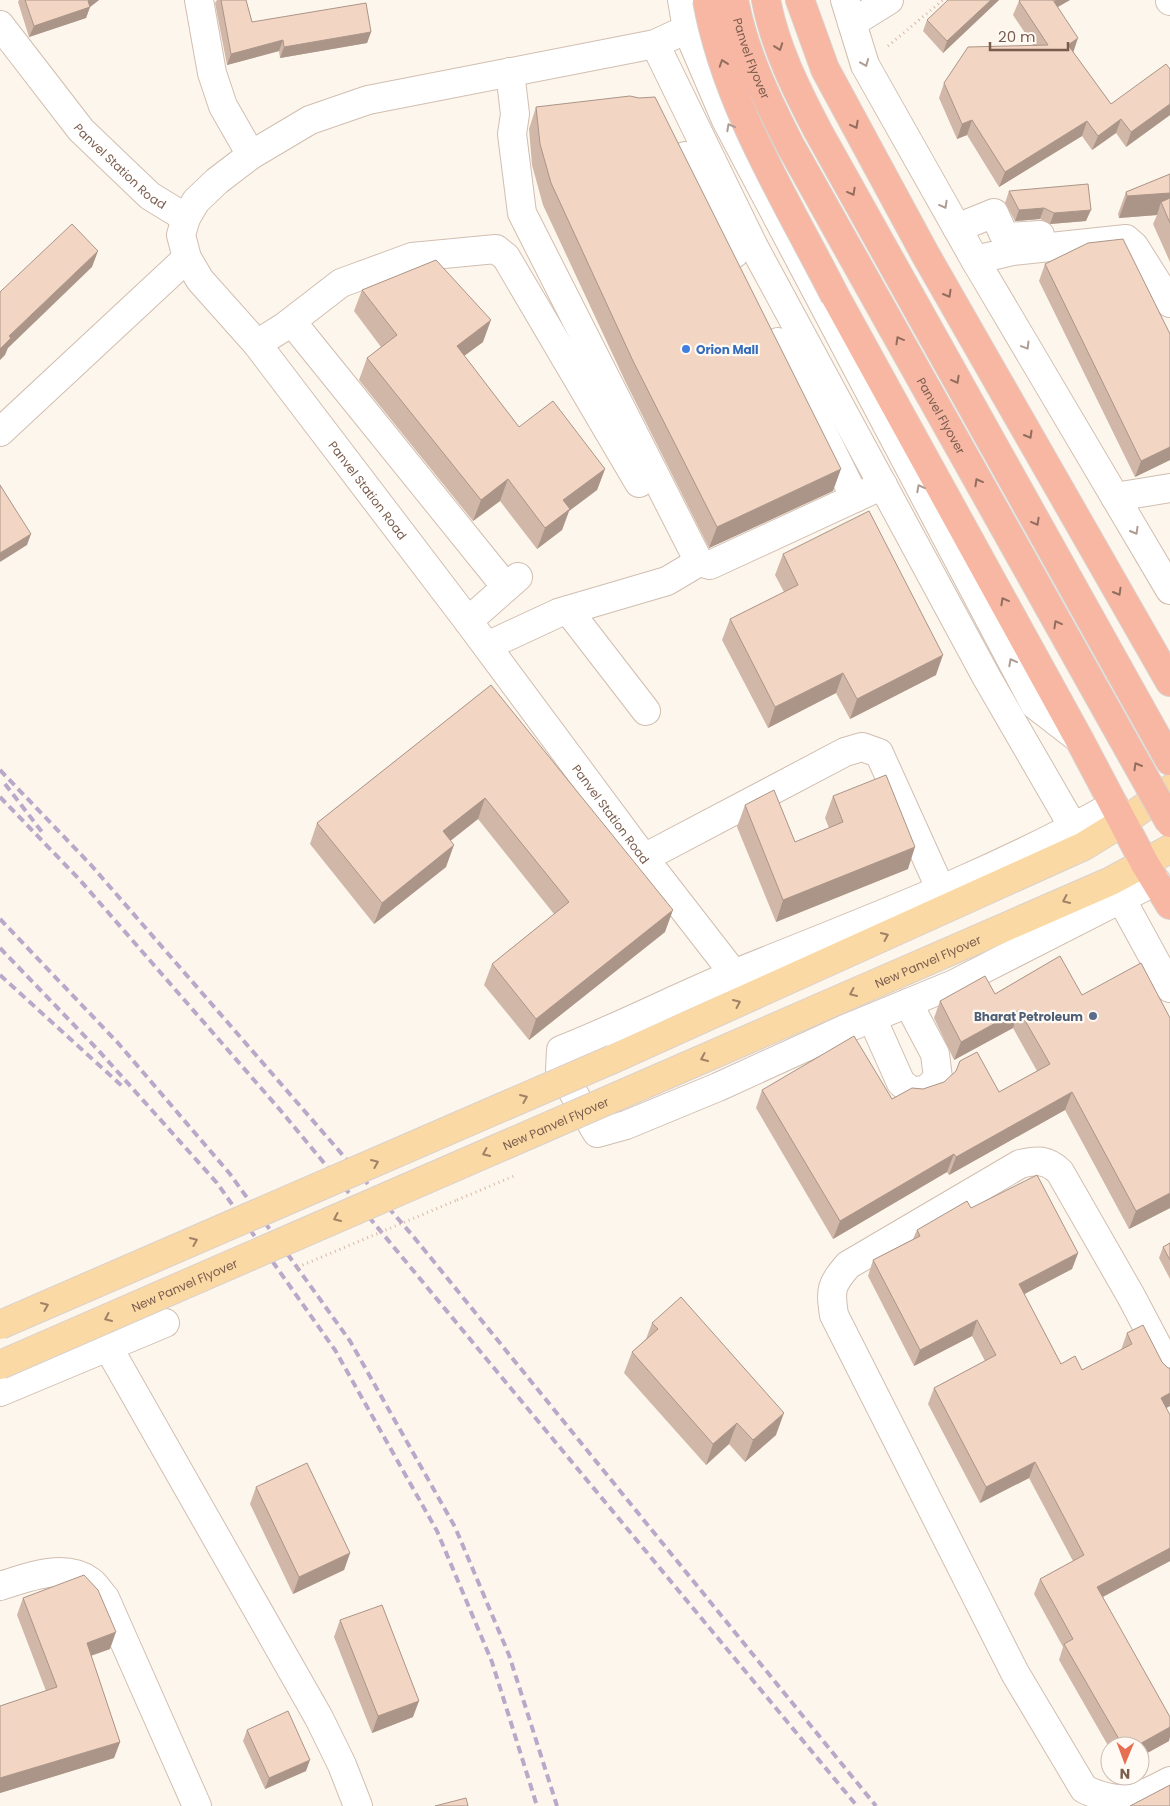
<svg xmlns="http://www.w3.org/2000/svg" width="1170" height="1806" font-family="Poppins,sans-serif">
<rect width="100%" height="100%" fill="#fdf6ec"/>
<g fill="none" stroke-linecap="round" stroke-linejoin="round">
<g stroke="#d1beb0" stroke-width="30">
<g id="minor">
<path d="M199,0L212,73L223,106L251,155"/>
<path d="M682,0L687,29L726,120L1035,705L1079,739"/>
<path id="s1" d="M726,0L687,29L655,44L368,100L310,120L251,155L217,181L196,201L186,218L181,235L187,258L200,280L257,344L468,621L644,858L734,974"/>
<path d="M845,0L865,65L975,260L1170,590"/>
<path d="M1170,0V1"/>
<path d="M852,23L889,0"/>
<path id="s2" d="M0,25L81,130L150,196L186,218"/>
<path d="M655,44L754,247L987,678L1083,844"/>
<path d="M510,72L515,114L512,134L522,213L699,562L710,565L883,485"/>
<path d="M685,156L734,254"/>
<path d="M957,228L994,213L1003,233L1007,237L1040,235"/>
<path d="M975,260L1013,251L1126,239L1134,246L1170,303"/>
<path d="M292,322L506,587"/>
<path d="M778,342L855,498"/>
<path d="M257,344L284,327L341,283L412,257L496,249L506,257L639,483"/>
<path d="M0,432L187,258"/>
<path d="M1115,497L1170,488"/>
<path d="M568,610L646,711"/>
<path d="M468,621L518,577"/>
<path d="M487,646L558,613L667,581L699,562"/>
<path d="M1114,805C996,872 867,920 741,971C680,996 622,1026 561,1050L560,1070L597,1133L626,1125L718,1087L845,1029L954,984L1156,881"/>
<path d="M644,858L845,752L862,747L879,753L941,890"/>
<path d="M1112,882L1170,988"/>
<path d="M872,1018L901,1083L913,1092L927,1089L938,1078L935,1054L908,1003"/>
<path d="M108,1347L319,1718L342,1765L358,1806"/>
<path d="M1170,1370L1131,1296L1060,1172C1047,1159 1037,1160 1020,1164L848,1265C831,1285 830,1289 834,1315L1015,1673L1084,1789C1120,1806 1135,1800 1170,1781"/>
<path d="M0,1392L165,1323"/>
<path d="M0,1586C26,1578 64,1562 90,1581C96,1585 100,1593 105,1598L197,1806"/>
</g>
</g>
<g stroke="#dad1cd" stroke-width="30">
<g id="major">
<path d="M613,1059L1084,846L1123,822L1170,789"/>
<path id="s3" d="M627,1092L1111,881L1170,849"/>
</g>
</g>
<g stroke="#dad1cd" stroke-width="30">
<path id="highway" d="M766,0C775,47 796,89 818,131L1170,761
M800,0L825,69L924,252L1170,682
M835,296L1079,739L1145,864L1170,905"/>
</g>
<path stroke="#d9b8a5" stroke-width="3" stroke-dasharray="1 4" stroke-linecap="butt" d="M888,46L943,0
M457,1200L514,1176"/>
<use href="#minor" stroke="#fff" stroke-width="28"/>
<use href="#major" stroke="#fbd9a5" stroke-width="28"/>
<use href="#highway" stroke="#f7b7a3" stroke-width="28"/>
<path stroke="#b9a8c9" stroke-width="4" stroke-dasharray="8 5" stroke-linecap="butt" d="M0,770L91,865L413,1236L876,1806
M5,784L42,832
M0,797L79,879L281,1111L857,1806
M0,919L118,1043L230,1174L350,1341L455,1527L509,1655L557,1806
M0,948L99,1051L217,1183L335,1350L437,1531L492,1662L537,1806
M0,975L122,1086"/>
<g stroke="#dad1cd" stroke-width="30" stroke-linecap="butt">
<g id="major-bridge">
<path d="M0,1325L613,1059"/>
<path id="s4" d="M0,1365L627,1092"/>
</g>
</g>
<g stroke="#dad1cd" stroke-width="30" stroke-linecap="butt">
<g id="highway-bridge">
<path d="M707,0C726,106 787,201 835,296"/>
<path id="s5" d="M734,0C744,52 766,98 790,145L1170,823"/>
</g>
</g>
<path stroke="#d9b8a5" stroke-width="3" stroke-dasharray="1 4" stroke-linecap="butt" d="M298,1267L457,1200"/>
<use href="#major-bridge" stroke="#fbd9a5" stroke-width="28"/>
<use href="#highway-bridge" stroke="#f7b7a3" stroke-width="28"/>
</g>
<path fill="#d1b7a8" d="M19,0H99L90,7L86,18L29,37L18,2Z
M217,0H246L252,22L371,32L367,43L280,58L279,51L227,65L215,3Z
M948,0H999L943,53L923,31L927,20Z
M1020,0H1070L1058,7L1073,53L1111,104L1170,69V115L1126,147L1116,133L1092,150L1082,136L999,187L967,135L957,139L939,98L944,83L1033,45L1013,15L1019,1Z
M536,107L833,491L709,548L626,383L543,205L532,165L529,129Z
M1170,174V262L1153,224L1157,215L1119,218L1118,214L1126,192Z
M1009,191L1086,221L1050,224L1040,219L1015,221L1005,203Z
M1045,264L1170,334V460L1135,477L1039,281Z
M362,290L483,342L464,356L519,427L605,469L597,490L569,511L562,530L537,549L500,501L473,521L359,380L367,358L381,347L354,311Z
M783,554L936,675L850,719L836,693L768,728L722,640L730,619L784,592L775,575Z
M491,685L665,932L529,1040L484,985L492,964L554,914L478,819L450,841L446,867L374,924L310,844L317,823Z
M833,796L908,869L776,922L737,827L745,805L795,842L829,828L825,818Z
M1060,956L1170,1208L1129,1229L1065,1110L949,1175L947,1172L833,1239L756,1108L762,1090L892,1099L923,1089L999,1092L1037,1071L1013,1028L954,1060L934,1018L940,1001L995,994Z
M971,1208L1078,1253L1072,1269L1024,1294L1061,1364L1082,1370L1121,1350L1127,1333L1162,1362L1168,1368H1170V1406L1166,1408L1170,1415V1561L1103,1597L1169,1741L1140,1757V1746H1110V1749L1059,1660L1063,1647L1034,1594L1040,1579L1073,1561L1029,1478L980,1503L928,1404L934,1388L985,1361L972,1336L914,1366L868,1276L873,1260L913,1239L917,1230Z
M1170,1243V1279L1159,1258L1163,1247Z
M652,1323L776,1435L745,1462L729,1444L706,1465L624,1373L632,1352L646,1339Z
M256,1487L350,1553L344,1570L293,1594L250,1504Z
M23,1598L110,1649L91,1656L120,1742L114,1758L0,1793V1706L46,1691L17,1615Z
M340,1620L413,1717L372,1733L334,1637Z
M247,1730L306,1771L265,1789L243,1741Z"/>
<path fill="#aa9588" d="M89,0H99L90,7L86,18L29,37L34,26Z
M991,0H999L943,53L947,41Z
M1055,0H1070L1052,10Z
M371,32L367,43L280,58L284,47Z
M1078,38L1073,53L1068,45Z
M283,40L279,51L227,65L231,54Z
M1170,104V115L1126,147L1131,132Z
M1121,119L1116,133L1092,150L1098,136Z
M972,120L967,135L957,139L962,124Z
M1087,121L1082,136L999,187L1005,172Z
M1170,193V214L1161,202L1157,215L1119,218L1127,196Z
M1044,208L1040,219L1015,221L1019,210Z
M1091,210L1086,221L1050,224L1054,213Z
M98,251L92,267L8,348L5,355L0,360V349L9,336Z
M491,320L483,342L449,367L457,346Z
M1170,447V460L1135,477L1141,461Z
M605,469L597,490L569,511L562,530L537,549L545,528L563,500Z
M841,469L833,491L709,548L717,527Z
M508,479L500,501L473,521L481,500Z
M31,534L27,545L0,562V553Z
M943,655L936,675L850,719L857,699Z
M843,673L836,693L768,728L775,707Z
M485,798L478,819L435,853L443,831Z
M454,845L446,867L374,924L382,903Z
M915,847L908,869L776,922L783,900Z
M673,910L665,932L529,1040L536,1019Z
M1019,1010L1013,1028L954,1060L961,1042Z
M1072,1092L1065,1110L949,1175L956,1157Z
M954,1154L947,1172L833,1239L840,1221Z
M1170,1193V1208L1129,1229L1136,1211Z
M1078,1253L1072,1269L1013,1300L1019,1284Z
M977,1320L972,1336L914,1366L920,1350Z
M1170,1393V1406L1155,1414L1161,1398Z
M784,1413L776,1435L745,1462L753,1440Z
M737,1423L729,1444L706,1465L713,1444Z
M1035,1462L1029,1478L980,1503L986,1487Z
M1170,1548V1561L1091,1603L1097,1587Z
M350,1553L344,1570L293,1594L299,1577Z
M116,1632L110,1649L81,1659L87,1643Z
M419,1701L413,1717L372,1733L378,1716Z
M1170,1727V1737L1169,1741L1140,1757V1746H1136Z
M120,1742L114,1758L0,1793V1778Z
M310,1760L306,1771L265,1789L269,1778Z"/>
<path fill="#f3d5c3" stroke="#aa9588" d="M25,0H89L88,1L90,7L34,26Z
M221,0H246L252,22L366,3L371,32L284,47L283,40L231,54Z
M948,0H991L947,41L927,20Z
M1020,0H1053L1078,38L1068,45L1111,104L1166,64L1170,69V104L1131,132L1121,119L1098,136L1087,121L1005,172L972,120L962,124L944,83L968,47L1048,45L1019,1Z
M630,96L639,98L655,97L841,469L717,527L633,361L551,183L540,144L536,107Z
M1170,174V193L1127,196L1126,192Z
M1088,184L1091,210L1054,213L1044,208L1019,210L1009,191Z
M1170,198V223L1161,202Z
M72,224L98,251L9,336L11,338L0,349V292Z
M1123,239L1170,334V447L1141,461L1045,264L1088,243Z
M436,260L491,320L457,346L519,427L553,401L605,469L563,500L570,509L545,528L508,479L481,500L367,358L397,335L362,290Z
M0,485L31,534L0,553Z
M869,511L943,655L857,699L843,673L775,707L730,619L798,585L783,554Z
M491,685L673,910L536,1019L492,964L569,902L485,798L443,831L454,845L382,903L317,823Z
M886,775L915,847L783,900L745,805L774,790L795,842L843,822L833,796Z
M1060,956L1082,995L1141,963L1170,1018V1193L1136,1211L1072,1092L956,1157L954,1154L840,1221L762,1090L854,1036L892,1099L912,1088L923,1089L944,1082L956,1071L960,1061L977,1052L999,1092L1050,1064L1019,1010L961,1042L940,1001L985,976L995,994Z
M1037,1175L1078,1253L1019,1284L1061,1364L1075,1356L1082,1370L1132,1344L1127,1333L1143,1325L1162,1362L1168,1368H1170V1393L1161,1398L1170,1415V1548L1097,1587L1170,1717V1727L1136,1746H1123L1064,1644L1073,1639L1040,1579L1084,1555L1035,1462L986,1487L934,1388L996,1355L977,1320L920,1350L873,1260L920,1236L917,1230L967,1201L971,1208Z
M1170,1243V1260L1163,1247Z
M681,1297L784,1413L753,1440L737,1423L713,1444L632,1352L658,1329L652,1323Z
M307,1463L350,1553L299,1577L256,1487Z
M84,1575L98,1590L116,1632L87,1643L120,1742L0,1778V1706L57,1687L23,1598Z
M382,1605L419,1701L378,1716L340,1620Z
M288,1711L310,1760L269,1778L247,1730Z
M1170,1785V1806H1130Z
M466,1798L468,1806H435Z"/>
<defs><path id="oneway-chevron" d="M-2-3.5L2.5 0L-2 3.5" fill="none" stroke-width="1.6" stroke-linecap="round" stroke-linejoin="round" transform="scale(1.25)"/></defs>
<g stroke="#936e5e">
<use href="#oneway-chevron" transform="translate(779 47) rotate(70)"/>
<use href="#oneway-chevron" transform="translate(723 63) rotate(-109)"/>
<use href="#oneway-chevron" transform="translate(855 125) rotate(62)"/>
<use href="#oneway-chevron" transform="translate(852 192) rotate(61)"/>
<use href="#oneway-chevron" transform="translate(948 294) rotate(60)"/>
<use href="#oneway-chevron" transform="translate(899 340) rotate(-119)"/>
<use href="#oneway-chevron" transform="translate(956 380) rotate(61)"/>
<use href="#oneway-chevron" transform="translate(1029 435) rotate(60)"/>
<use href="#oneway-chevron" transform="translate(978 482) rotate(-119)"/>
<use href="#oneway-chevron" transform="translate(1036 522) rotate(61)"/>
<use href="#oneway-chevron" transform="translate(1118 592) rotate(60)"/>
<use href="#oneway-chevron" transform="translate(1004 601) rotate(-119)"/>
<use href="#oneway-chevron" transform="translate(1057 624) rotate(-119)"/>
<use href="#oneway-chevron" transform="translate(1137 766) rotate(-120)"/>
</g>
<g stroke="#af9d94">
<use href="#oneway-chevron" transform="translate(865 63) rotate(68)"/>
<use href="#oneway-chevron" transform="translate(730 127) rotate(-118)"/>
<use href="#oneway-chevron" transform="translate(944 205) rotate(61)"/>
<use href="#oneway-chevron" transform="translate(1026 346) rotate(59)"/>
<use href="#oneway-chevron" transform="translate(920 488) rotate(-118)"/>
<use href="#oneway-chevron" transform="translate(1135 531) rotate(60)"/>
<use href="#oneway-chevron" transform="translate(1012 662) rotate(-118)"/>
</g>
<g stroke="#a18267">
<use href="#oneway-chevron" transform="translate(1066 900) rotate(156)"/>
<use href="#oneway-chevron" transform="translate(885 936) rotate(-24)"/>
<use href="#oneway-chevron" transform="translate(853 993) rotate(156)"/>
<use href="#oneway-chevron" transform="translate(737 1003) rotate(-24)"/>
<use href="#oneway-chevron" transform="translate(704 1058) rotate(156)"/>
<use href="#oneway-chevron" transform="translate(524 1098) rotate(-23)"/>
<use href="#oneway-chevron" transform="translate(486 1153) rotate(156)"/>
<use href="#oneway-chevron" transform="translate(375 1163) rotate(-23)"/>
<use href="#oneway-chevron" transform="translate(337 1218) rotate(156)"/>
<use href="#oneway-chevron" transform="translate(194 1241) rotate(-23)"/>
<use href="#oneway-chevron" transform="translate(45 1306) rotate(-23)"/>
<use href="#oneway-chevron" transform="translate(108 1318) rotate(156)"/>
</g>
<circle fill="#3f7fe0" stroke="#fffaf3" stroke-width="2" cx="686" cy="349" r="5"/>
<circle fill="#5c6f8a" stroke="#fffaf3" stroke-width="2" cx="1093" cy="1016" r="5"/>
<g text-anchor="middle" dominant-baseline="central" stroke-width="4.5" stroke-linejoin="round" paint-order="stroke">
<g font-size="12" fill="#7a5c4d" stroke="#fffaf3">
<text stroke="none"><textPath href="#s5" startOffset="61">Panvel Flyover</textPath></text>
<text stroke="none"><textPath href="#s2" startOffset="186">Panvel Station Road</textPath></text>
<text stroke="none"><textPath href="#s5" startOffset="466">Panvel Flyover</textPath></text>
<text stroke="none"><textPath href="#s1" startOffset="934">Panvel Station Road</textPath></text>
<text stroke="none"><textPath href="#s1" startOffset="1339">Panvel Station Road</textPath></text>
<text stroke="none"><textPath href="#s3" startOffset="328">New Panvel Flyover</textPath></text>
<text stroke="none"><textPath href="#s4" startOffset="606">New Panvel Flyover</textPath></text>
<text stroke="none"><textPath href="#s4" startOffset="201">New Panvel Flyover</textPath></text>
</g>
<g font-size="12" font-weight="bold" fill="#366cbe" stroke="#fffaf3" text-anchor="start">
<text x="696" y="349">Orion Mall</text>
</g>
<g font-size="12" font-weight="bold" fill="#4e5e75" stroke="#fffaf3" text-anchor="end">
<text x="1083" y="1016">Bharat Petroleum</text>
</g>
</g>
<g transform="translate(1125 1761) rotate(181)"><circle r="24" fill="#fffaf3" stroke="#cabbb1"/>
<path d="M0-4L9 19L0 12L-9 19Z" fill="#e76f51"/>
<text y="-8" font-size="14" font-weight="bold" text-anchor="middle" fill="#7a5c4d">N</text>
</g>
<path d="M990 42v8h78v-8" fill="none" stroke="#7a5c4d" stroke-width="2.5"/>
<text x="998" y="42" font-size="15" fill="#7a5c4d" stroke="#fffaf3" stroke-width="4" paint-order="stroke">20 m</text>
</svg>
